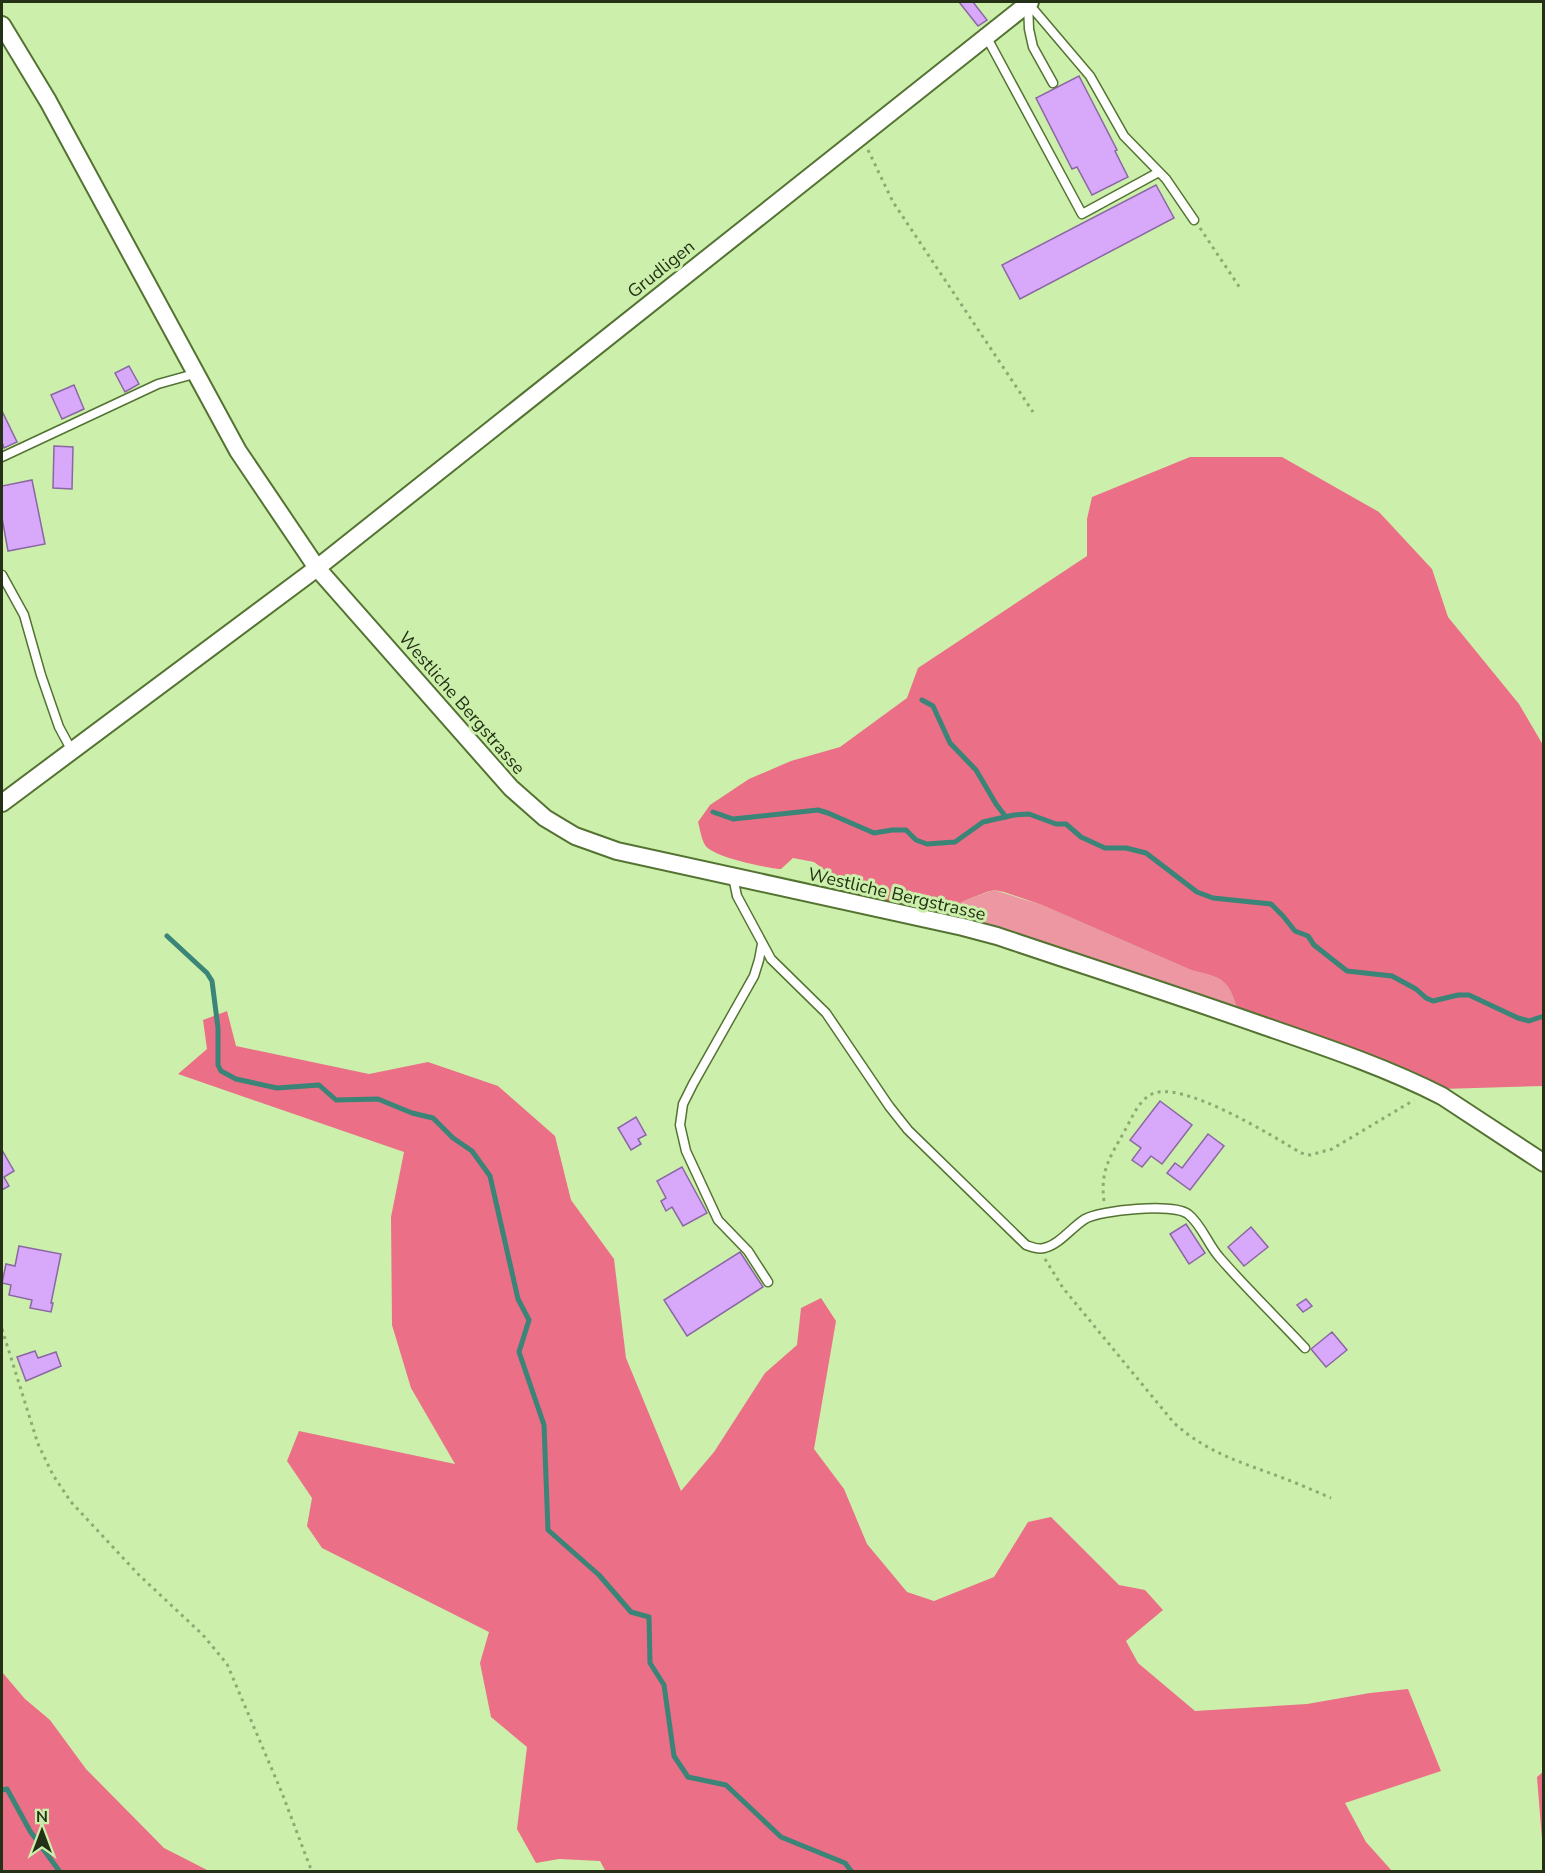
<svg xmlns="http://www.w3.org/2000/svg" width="1545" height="1873" font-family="'Nunito Sans',sans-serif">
<rect width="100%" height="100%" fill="#ccf0ab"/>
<path fill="#ed97a3" d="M994,890L1042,905L1191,970C1223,978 1228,978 1238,1011L934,916L966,900Z"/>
<path fill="#eb6f86" d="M1190,457H1282L1379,512L1432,569L1448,617L1519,704L1543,745V1086L1442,1089L1238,1011C1228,978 1223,978 1191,970L1042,905L1004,892L994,890L987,892L966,900L934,916L867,902L814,862L793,858L781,869C766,868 712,857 705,845C701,838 700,829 698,822L710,805L749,779L791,761L840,747L907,698L918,668L1087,556V519L1092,497Z
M227,1011L236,1046L369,1074L428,1062L498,1086L555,1136L571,1200L614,1259L626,1358L681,1491L714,1452L765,1373L797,1345L801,1308L821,1298L836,1321L814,1449L844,1489L867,1544L907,1592L934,1601L994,1577L1028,1522L1051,1517L1119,1585L1145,1590L1163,1610L1126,1641L1138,1663L1195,1711L1307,1704L1370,1693L1408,1689L1441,1771L1345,1803L1366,1842L1392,1871L606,1872L600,1861L559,1859L536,1863L517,1829L527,1747L491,1717L480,1663L489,1632L322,1548L307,1526L312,1498L287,1461L299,1431L455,1464L411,1388L392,1325L391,1217L404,1152L178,1074L207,1049L203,1020Z
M2,1672L25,1699L50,1720L86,1769L164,1848L209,1871H2Z
M1543,1772V1852L1537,1777Z"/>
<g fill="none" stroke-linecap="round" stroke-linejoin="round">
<path stroke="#3a8478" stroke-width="5" d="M922,700L933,706L950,743L976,770L996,804L1006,817
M713,812L733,819L818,810L828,813L874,833L892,830H906L916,840L927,844L955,842L983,822L1014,815L1029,814L1056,824H1066L1081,837L1105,848H1126L1146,853L1197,892L1213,898L1271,904L1283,916L1295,931L1308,936L1314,945L1347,971L1392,976L1416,989L1426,998L1433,1001L1458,995H1469L1518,1018L1529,1021L1544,1016
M167,936L207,973L212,981L218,1028V1065L221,1071L236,1079L277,1088L319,1085L336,1100L378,1099L412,1113L433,1118L453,1138L472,1151L490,1176L518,1299L529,1320L519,1352L544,1425L548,1530L599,1575L631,1612L649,1617L650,1663L664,1685L674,1756L688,1777L726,1785L781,1837L845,1863L852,1872
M2,1790L7,1789L30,1831L60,1872"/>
</g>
<path fill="#d8a8fa" stroke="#8a67a3" stroke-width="1.5" d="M959,2H973L987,20L978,26Z
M1079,76L1117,150L1115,151L1128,177L1092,195L1077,167L1072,169L1036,98Z
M1156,185L1174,218L1020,299L1002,265Z
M129,366L139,384L125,392L115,373Z
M74,385L84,409L62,419L51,395Z
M2,411L17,442L4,448L2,442Z
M54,446L73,447L72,489L53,488Z
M32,480L45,544L8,551L2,518V486Z
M1160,1101L1192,1125L1162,1164L1151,1156L1142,1167L1132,1160L1141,1148L1130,1140Z
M636,1117L646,1135L638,1139L641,1144L631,1150L618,1128Z
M1208,1134L1224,1146L1190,1190L1167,1173L1175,1163L1182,1168Z
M2,1150L14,1171L4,1177L9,1186L2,1190Z
M682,1167L707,1213L683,1226L672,1207L666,1211L661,1201L666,1198L657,1181Z
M1186,1224L1205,1253L1189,1264L1170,1234Z
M1251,1227L1268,1247L1244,1266L1228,1247Z
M19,1246L61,1254L51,1303H53L51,1312L30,1308L32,1300L9,1295L11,1285L2,1283L6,1264L15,1266Z
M740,1252L763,1287L687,1336L664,1300Z
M1306,1299L1312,1306L1303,1312L1297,1305Z
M1332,1332L1347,1350L1326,1367L1311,1349Z
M35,1351L38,1358L56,1352L61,1366L26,1381L17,1357Z"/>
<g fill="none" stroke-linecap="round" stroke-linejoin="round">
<g stroke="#547333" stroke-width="11">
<path id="lane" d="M1028,3L1090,76L1124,136L1166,179L1194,220
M1028,3L1029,29L1033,47L1053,83
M986,36L1082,214L1159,172
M2,457L158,384L194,374
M2,575L24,615L41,675L59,727L72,751
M733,877L737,896L771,959L826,1013L889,1106L908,1130L1026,1245C1032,1247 1038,1250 1044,1248C1059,1245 1072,1227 1085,1219C1101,1210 1173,1203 1188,1214C1202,1225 1208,1245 1220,1258C1247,1289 1277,1318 1305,1348
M762,944L759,960L754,976L693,1084L683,1104L680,1125L686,1151L718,1220L748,1251L768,1282"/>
</g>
<g stroke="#547333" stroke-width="20">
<path id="street" d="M2,25L48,101L238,451L317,568L511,788L545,818L575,836L617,851L963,927L997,936C1086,966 1176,995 1264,1026C1325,1047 1385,1067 1442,1096L1544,1163
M2,803L317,568L1030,2"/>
</g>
<path stroke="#8eaa74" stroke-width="3" stroke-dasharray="3 4.5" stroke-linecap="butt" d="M868,150L893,202L1033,412
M1200,228L1240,288
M1104,1201C1100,1171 1110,1157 1124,1132C1131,1120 1137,1103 1150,1095C1179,1077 1274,1137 1301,1153L1310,1155L1332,1149L1414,1100
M1045,1259L1063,1288L1174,1423C1209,1454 1241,1462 1283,1478C1299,1484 1315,1491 1331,1498
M2,1329L38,1444L53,1475L71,1502L139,1575L203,1635L227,1664L282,1793L312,1872"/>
<use href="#lane" stroke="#fff" stroke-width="8"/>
<use href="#street" stroke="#fff" stroke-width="16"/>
</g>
<g text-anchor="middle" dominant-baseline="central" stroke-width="6" stroke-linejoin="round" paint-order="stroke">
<g font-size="18" fill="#243116" stroke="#ccf0ab">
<text transform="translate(661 269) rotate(-39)">Grudligen</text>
<text transform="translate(462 703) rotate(49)">Westliche Bergstrasse</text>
<text transform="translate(897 894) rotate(13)">Westliche Bergstrasse</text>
</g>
</g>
<rect width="1545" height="1873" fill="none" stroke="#243116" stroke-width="6"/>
<g transform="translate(42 1831)" stroke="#ccf0ab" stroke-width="4.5" paint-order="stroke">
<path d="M0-4.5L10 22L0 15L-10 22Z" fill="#243116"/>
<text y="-9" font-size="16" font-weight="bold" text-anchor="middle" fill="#243116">N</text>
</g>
</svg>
